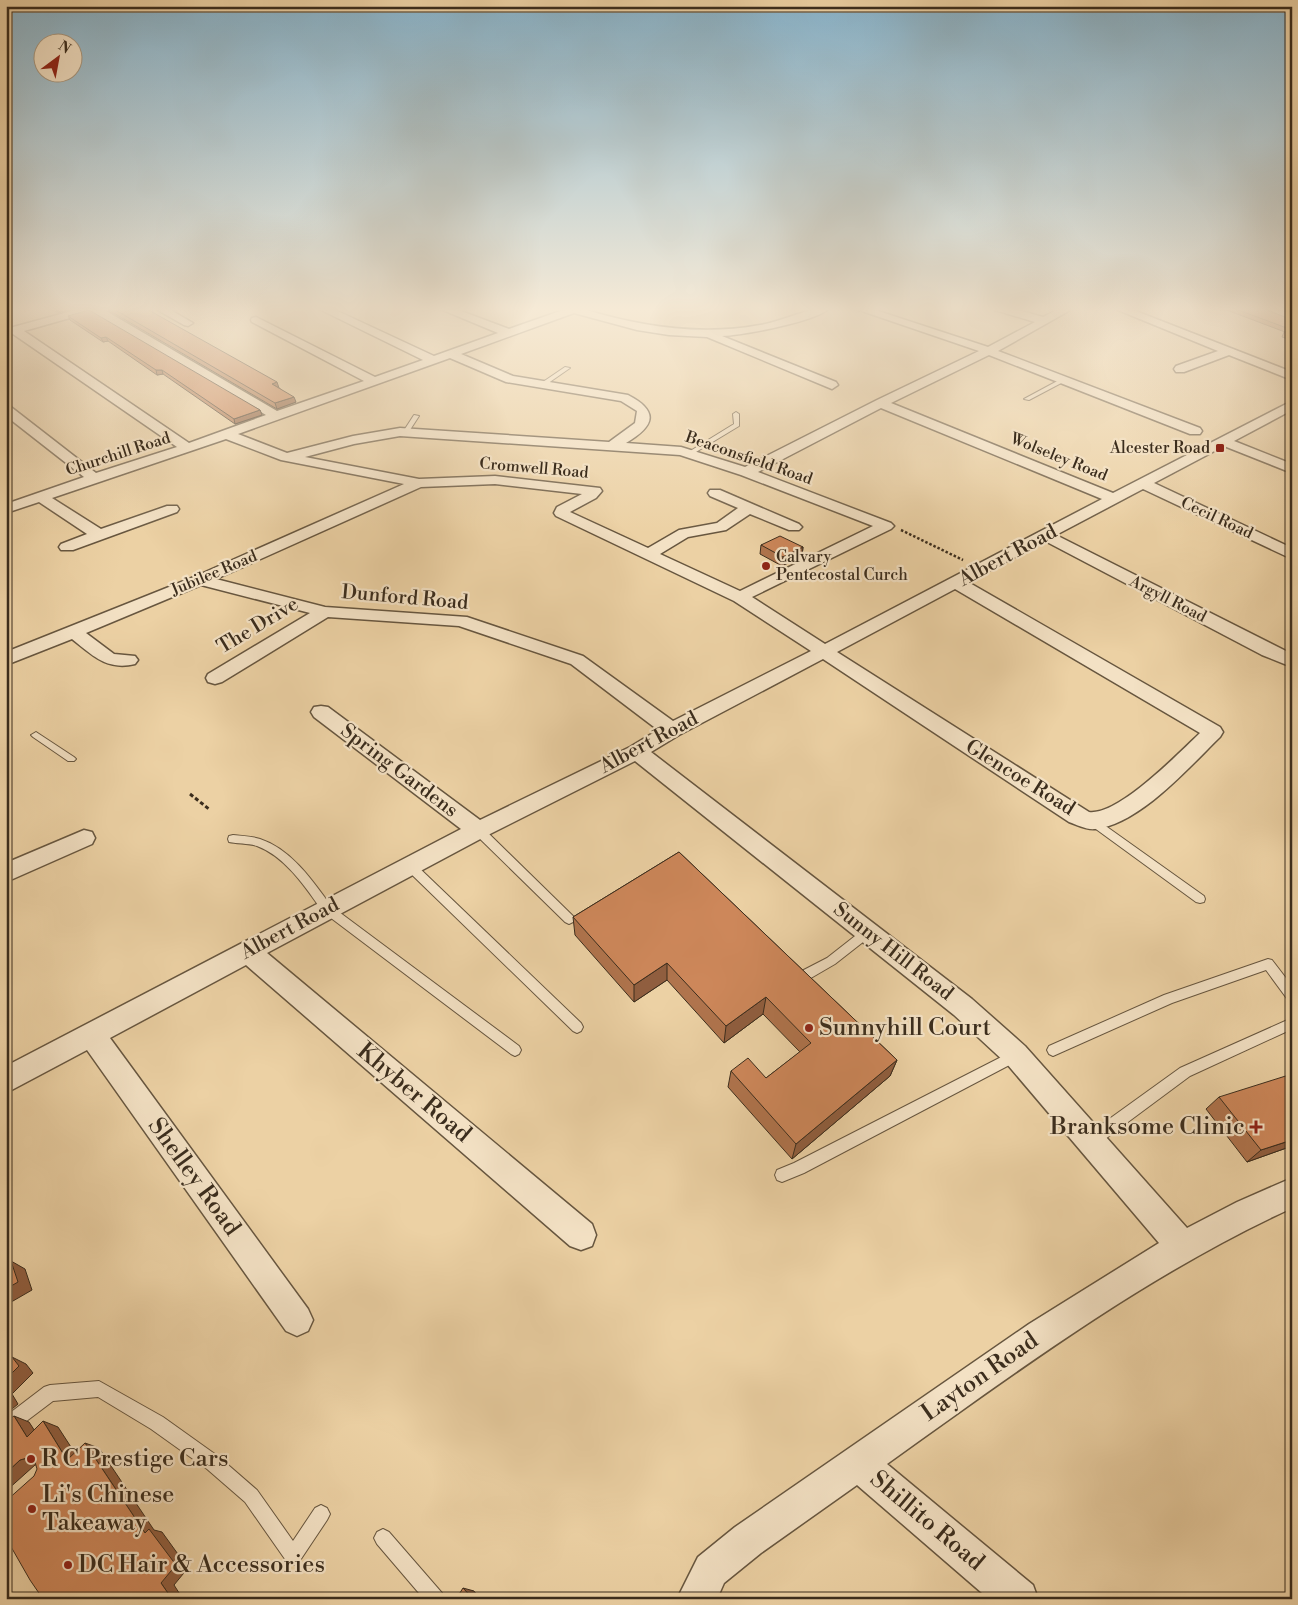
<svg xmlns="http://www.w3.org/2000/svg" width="1298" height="1605" font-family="'Libre Bodoni',serif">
<rect width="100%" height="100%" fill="#ecd1a4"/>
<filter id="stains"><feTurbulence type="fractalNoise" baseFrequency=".004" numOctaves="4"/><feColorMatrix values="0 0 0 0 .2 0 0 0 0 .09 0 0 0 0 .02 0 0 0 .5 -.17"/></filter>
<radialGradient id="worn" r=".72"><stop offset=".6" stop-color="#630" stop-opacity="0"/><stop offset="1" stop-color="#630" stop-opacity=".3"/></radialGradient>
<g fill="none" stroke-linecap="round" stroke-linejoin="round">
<g stroke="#67563f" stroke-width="2">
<path id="lane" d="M565,367L570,368L544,386H540V384Z
M1063,378L1065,379V381L1029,400L1024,399Z
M736,412L739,414V426L691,455H687V453L734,424L733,414Z
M414,415L419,416L408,433H404L403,432Z
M36,732L74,757L76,759L74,761H68L33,737L31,735Z
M1093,817L1204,896L1205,899L1204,902L1200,903L1196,902L1089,824L1088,821L1089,818Z
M478,826L482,827L573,916L575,919L573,922L569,924L565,922L474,833L473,830L474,827Z
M233,835C242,836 251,836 260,839C291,849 313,881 331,906L519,1046L521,1050L519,1054L515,1056L511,1054L323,912C306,888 286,857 257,846C248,843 238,844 229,842L228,839L229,836Z
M410,862L414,863L581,1023L583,1027L581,1031L577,1033L573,1031L406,869L405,866L406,863Z
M868,927L872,929L874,932L872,935L835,964L804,982L800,983L796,982L794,978L796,974L827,958L864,929Z
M1268,959L1272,960L1292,986V1001L1288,1000L1266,970L1172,1003L1053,1056L1049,1054L1047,1050L1049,1046L1164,995Z
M1292,1018V1029L1190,1076L1097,1145L1092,1147L1087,1145L1085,1140L1087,1135L1180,1068Z
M1015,1050L1019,1052L1021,1056L1019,1060L804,1173L782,1182L777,1180L775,1175L777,1170L794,1163Z
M99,1381L163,1417L219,1457L257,1490L293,1541L315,1508L321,1505L327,1508L330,1514L327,1520L299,1562L293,1565L287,1562L245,1502L207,1469L151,1429L98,1397L53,1401L12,1432L6,1434V1416L44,1387L50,1385Z
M383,1529L389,1532L442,1593L445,1599H424L377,1544L374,1538L377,1532Z"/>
</g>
<g stroke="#67563f" stroke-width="3">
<path id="street" d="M83,308H101L277,411L364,381L252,322L251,320L252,318L256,317L375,377L423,360L317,308H331L434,356L498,333L438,308H453L509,329L569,308H584L583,309C641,327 700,336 760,325C784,321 806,308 830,308C815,322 744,335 722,336L836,382L838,385L832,389L707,337L669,335L637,330L574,313L461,354L513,376L628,395C661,412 653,427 626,443L681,447L745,467L877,400L979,351L853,308H869L988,347L1035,322L995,310L994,308H1011L1043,317L1061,308H1074L998,351L1200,428L1202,431L1200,434H1190L989,355L891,403L1113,493L1292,401V410L1234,441L1292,464V473L1224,446L1154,483L1292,548V559L1143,489L1056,535L1292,654V667L1262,655L1045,541L968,582L1220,727L1223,732L1220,737C1189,767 1140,824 1095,829C1087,830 1077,825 1069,822L823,659L679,735L651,752L972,999L1025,1046L1187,1228L1237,1202L1292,1178V1208C1146,1275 1017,1371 887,1464L1033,1585L1038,1599H989L857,1485L761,1553L724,1583L717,1599H677L698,1557L735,1527L1029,1324L1159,1243L1007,1064L954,1015L635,761L486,836L267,953L592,1224L596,1235L592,1246L581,1250L570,1246L246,965L110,1038L308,1309L313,1320L308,1331L297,1336L286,1331L87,1050L6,1093V1066L461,829L314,717L311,712L314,707L321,706L328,707L480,820L630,747L658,730L571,664L459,626L328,617L222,682L215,684L208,682L206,678L208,674L310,613L201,585L86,633L114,654L135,656L138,660L135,664C107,671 92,655 72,639L6,665V652L194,577L404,484L281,460L226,439L52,498L101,529L167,506H177L179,509L177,512L73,550H61L59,547L61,544L87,534L39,502L6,513V504L84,477L6,416V406L11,407L96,473L177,447L13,334L6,335V329ZM91,312L266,415L189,443L24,331ZM450,358L506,382L621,401L637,411L635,423L609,442L400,428L353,436L287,453L238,434ZM881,408L1102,499L825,644L752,597L891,529L894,526L891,523L758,472ZM400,436L680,455L741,475L873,526L740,591L660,554L688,537L726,530L750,514L789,530H799L802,527L799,524L720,490H710L708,493L710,496L738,508L717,523L679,530L648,548L570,512L596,498L602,491L600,488L495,476L419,479L305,457L354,444ZM495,484L582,494L557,507L554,513L556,516L734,601L811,651L673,721L583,656L467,617L325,607L216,579L421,487ZM955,589L1200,733C1179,753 1118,816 1089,812L837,652Z
M154,308H167L193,323L188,326L184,325Z
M1113,308H1128L1292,372V380L1229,355L1184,372H1176L1174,369L1176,366L1218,351Z
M84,830L92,832L95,838L92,844L6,882V863Z"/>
</g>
<path stroke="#3b2d1d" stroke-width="2.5" stroke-dasharray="2.5 2" stroke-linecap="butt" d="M901,530L963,560"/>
<path stroke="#3b2d1d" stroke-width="3" stroke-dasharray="4 2.5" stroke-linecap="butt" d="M190,794L209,809"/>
<use href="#lane" fill="#f3e1c4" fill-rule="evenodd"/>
<use href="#street" fill="#f3e1c4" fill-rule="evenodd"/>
</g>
<path fill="#b0744d" stroke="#3b2d1d" d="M50,308H75L58,313Z
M105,308H145L278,387L296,402L277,409Z
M1217,308H1262L1292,320V340L1282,337L1284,332H1285L1224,309Z
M1275,308H1292V314Z
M68,316L260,410L262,415L235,424L163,374L157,375L108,341L103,342L70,320Z
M761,545L803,547L802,556L782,566L760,554Z
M679,852L897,1060L890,1076L792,1159L728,1087L731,1071L766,1078L800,1052L763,1014L724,1043L667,980L634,1002L575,935L573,917Z
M1219,1097L1292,1146L1247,1162L1206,1109Z"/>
<path fill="#905e3f" stroke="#3b2d1d" d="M55,308H75L58,313Z
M106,337L108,341L103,342L101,338Z
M156,370H162L163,374L157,375Z
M277,382L279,388L272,384Z
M294,397L296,402L277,409L275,403Z
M260,410L262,415L235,424L234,419Z
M803,547L802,556L782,566L783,557Z
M667,963V980L634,1002V985Z
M766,997L763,1014L724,1043L726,1026Z
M897,1060L890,1076L792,1159L796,1144Z
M1292,1140V1146L1247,1162L1261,1150Z
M11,1261L25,1269L32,1290L6,1305V1289Z
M12,1357L26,1364L33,1373L12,1394L18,1404L6,1414V1379Z
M14,1416L29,1422L42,1442L27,1437Z
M43,1421L58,1427L82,1464L67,1460Z
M85,1443L99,1448L154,1530L162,1532L188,1568L174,1585L183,1599H172L161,1583L145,1533Z
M27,1458L43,1463L35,1465L6,1491V1473L20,1460Z
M463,1588L474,1591L480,1599H473Z"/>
<path fill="#cd875a" stroke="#3b2d1d" d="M112,308H145L277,382L272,384L294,397L275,403Z
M1233,308H1262L1292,320V330Z
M89,310L260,410L234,419L162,370H156L106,337L101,338L68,316Z
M1292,330V335L1284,332Z
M780,536L803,547L783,557L761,545Z
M679,852L897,1060L796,1144L731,1071L748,1058L766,1078L811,1043L766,997L726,1026L667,963L634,985L573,917Z
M1292,1074V1140L1261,1150L1219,1097Z
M11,1261L18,1282L6,1289V1263Z
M6,1357H12L19,1366L6,1379Z
M14,1416L27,1437L43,1421L67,1460L85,1443L145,1533L149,1529L176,1565L161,1583L172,1599H43L30,1580L6,1538V1501L34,1476L37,1469L35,1462L27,1458L20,1460L6,1473V1421Z
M463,1588L473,1599H456Z"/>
<linearGradient id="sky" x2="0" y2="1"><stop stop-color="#88b5ce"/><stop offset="0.58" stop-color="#f6ead6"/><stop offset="1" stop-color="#f6ead6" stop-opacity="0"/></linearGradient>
<rect width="1298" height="533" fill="url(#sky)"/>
<g fill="#8f2418" stroke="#f3e1c4" stroke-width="2">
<rect x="1215" y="443" width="10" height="10" rx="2.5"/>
<circle cx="766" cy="566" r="5"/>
<circle cx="809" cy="1028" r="5"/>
<path d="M1253.5 1119.5h5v5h5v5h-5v5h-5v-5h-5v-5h5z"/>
<circle cx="31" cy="1459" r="5"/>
<circle cx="32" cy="1509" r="5"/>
<circle cx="68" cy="1565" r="5"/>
</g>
<g text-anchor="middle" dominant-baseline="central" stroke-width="4.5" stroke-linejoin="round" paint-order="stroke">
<g font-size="16" fill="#3b2d1d" stroke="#f3e1c4" text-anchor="end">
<text x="1210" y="448">Alcester Road</text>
<text x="776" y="557" text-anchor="start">Calvary<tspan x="776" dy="18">Pentecostal Curch</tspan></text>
</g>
<g font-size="16" fill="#3b2d1d" stroke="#f3e1c4">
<text transform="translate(118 454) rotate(-18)">Churchill Road</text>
<text transform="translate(1059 457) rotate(22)">Wolseley Road</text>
<text transform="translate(749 458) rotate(19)">Beaconsfield Road</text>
<text transform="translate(534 468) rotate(5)">Cromwell Road</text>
<text transform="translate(1217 518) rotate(25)">Cecil Road</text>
<text transform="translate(214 573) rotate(-23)">Jubilee Road</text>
<text transform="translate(1168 599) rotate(27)">Argyll Road</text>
</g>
<g font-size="20" fill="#3b2d1d" stroke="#f3e1c4">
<text transform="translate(1008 556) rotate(-28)">Albert Road</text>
<text transform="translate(405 598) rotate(5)">Dunford Road</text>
<text transform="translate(258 626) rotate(-31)">The Drive</text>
<text transform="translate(649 743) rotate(-28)">Albert Road</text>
<text transform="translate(399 771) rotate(37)">Spring Gardens</text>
<text transform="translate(1020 778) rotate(32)">Glencoe Road</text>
<text transform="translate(290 929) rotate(-28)">Albert Road</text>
<text transform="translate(893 952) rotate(38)">Sunny Hill Road</text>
</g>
<g font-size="24" fill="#3b2d1d" stroke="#f3e1c4" text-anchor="start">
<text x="819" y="1028">Sunnyhill Court</text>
<text x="1245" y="1127" text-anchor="end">Branksome Clinic</text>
<text x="41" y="1459">R C Prestige Cars</text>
<text x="42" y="1495">Li's Chinese<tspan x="42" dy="28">Takeaway</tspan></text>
<text x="78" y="1565">DC Hair &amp; Accessories</text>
</g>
<g font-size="24" fill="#3b2d1d" stroke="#f3e1c4">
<text transform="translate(414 1093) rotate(40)">Khyber Road</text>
<text transform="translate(194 1177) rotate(54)">Shelley Road</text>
<text transform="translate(980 1377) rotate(-35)">Layton Road</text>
<text transform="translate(927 1521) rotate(40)">Shillito Road</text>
</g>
</g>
<rect width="1298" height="1605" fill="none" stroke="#ecd1a4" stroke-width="25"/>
<rect x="8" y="8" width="1283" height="1590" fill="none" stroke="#3b2d1d" stroke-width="2.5"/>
<rect x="12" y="12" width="1273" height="1580" fill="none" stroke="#3b2d1d"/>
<g transform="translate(58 58) rotate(32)"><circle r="24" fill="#f3e1c4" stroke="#a99981"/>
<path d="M0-4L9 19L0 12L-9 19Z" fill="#8f2418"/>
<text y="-8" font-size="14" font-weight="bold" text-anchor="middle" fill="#3b2d1d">N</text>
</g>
<rect width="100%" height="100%" filter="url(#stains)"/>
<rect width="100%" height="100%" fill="url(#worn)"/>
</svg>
